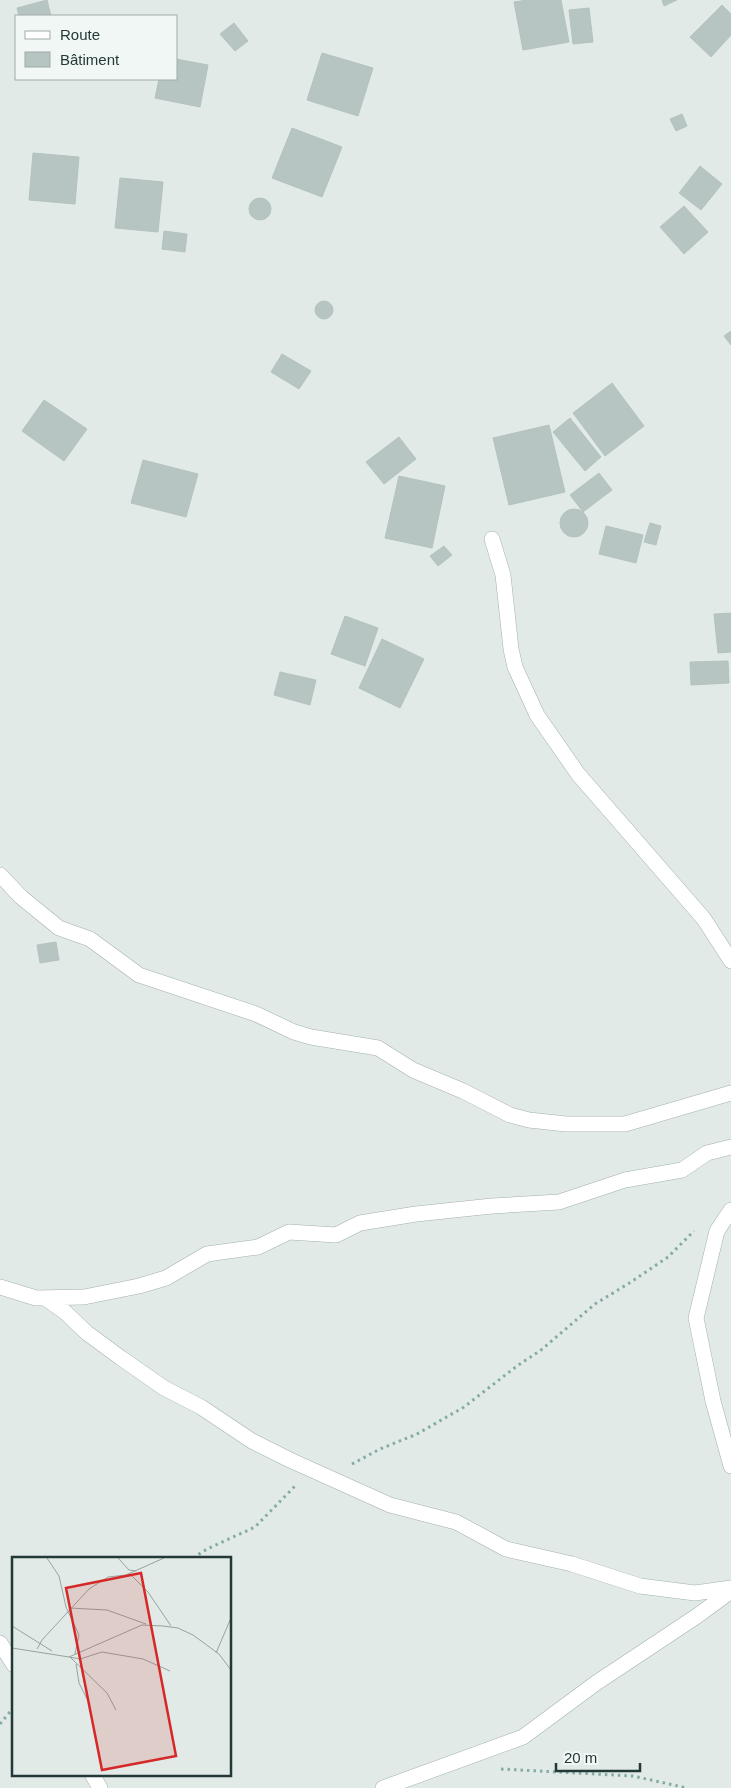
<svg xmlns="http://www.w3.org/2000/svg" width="731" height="1788" font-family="Arial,sans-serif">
<rect width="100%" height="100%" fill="#e1eae7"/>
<path fill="#b6c5c1" stroke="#b4c3bf" d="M47,0L51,16H19L17,8Z
M527,0H561L569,42L523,50L514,2Z
M662,0H677L664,6Z
M722,5L731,14V35L711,57L690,37Z
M589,8L593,42L573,44L569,10Z
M234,23L248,41L235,51L220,34Z
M322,53L373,68L358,116L307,100Z
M176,59L208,65L200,107L155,98L159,79H176Z
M682,114L687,126L676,131L670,119Z
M292,128L342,147L322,197L272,178Z
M33,153L79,157L75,204L29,200Z
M700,166L722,184L701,210L679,193Z
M120,178L163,182L158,232L115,228Z
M249 209a11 11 0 1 1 22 0a11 11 0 1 1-22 0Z
M684,206L708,232L684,254L660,227Z
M164,231L187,234L185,252L162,249Z
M315 310a9 9 0 1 1 18 0a9 9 0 1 1-18 0Z
M731,331V345L724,336Z
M282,354L311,371L299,389L271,372Z
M612,383L644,426L605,456L573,413Z
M44,400L87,429L64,461L22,431Z
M570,418L601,457L585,471L553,432Z
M549,425L565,492L509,505L493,438Z
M399,437L416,459L384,484L366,462Z
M143,460L198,474L186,517L131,503Z
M599,473L612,490L583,512L570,495Z
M399,476L445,486L432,548L385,538Z
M560 523a14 14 0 1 1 28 0a14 14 0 1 1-28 0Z
M650,523L661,526L656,545L644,542Z
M606,526L643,535L636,563L599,554Z
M444,546L452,555L438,566L430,556Z
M731,613V652L718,653L714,614Z
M345,616L378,628L365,666L331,654Z
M382,639L424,659L400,708L359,688Z
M728,661L729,683L691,685L690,662Z
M280,672L316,680L310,705L274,695Z
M56,942L59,960L40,963L37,945Z"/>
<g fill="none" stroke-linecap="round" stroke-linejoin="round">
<g stroke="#a4b1af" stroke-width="16">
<path id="minor" d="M492,539L503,575L511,649L515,667L537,715L578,774L704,919L731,961
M0,875L21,897L59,928L90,939L139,975L256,1014L294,1032L311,1037L378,1048L413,1070L463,1091L510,1115L529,1120L566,1124H625L731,1093
M731,1210L717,1231L696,1318L713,1401L731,1466
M0,1287L36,1298L84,1297L139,1286L166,1278L207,1254L258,1247L289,1232L336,1235L360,1223L416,1214L492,1206L559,1202L625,1180L682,1170L707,1153L731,1147
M45,1298L65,1312L87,1333L121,1358L164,1388L201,1407L252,1441L290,1460L390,1505L456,1522L506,1549L572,1564L640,1586L695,1593L731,1588
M0,1643L14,1665
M92,1774L100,1788
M383,1788L523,1737L596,1683L697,1616L731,1591"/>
</g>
<path stroke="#84aba5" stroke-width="3" stroke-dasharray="2.5 4" stroke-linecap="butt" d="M352,1464L380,1449L417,1434L464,1407L517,1366L541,1350L595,1304L631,1282L668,1257L694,1231
M193,1558L207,1549L255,1527L296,1485
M0,1724L14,1707
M501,1769L633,1776L687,1788"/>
<use href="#minor" stroke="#fff" stroke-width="15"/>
</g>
<g transform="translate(12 1557)">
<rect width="219" height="219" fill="#e1eae7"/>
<path fill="none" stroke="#95a3a1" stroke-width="1" d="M35,1L47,19L54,50L67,78L63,97M106,1L117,13L124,14M117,16L136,35L159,69M58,51L95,53L134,67M0,69L40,94M0,91L57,100L130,68L151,69L166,71L181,78L207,97L219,113M25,92L30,83L77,32L96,20L114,18L152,1M204,96L219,61M57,100L68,102L90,95L131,102L158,114M59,101L95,136L104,153M64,107L67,126L75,142"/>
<path fill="#d62828" fill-opacity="0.15" stroke="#d62828" stroke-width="2.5" d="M129,16L164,199L90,213L54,31Z"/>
<rect width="219" height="219" fill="none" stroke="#233937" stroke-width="2.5"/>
</g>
<rect x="15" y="15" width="162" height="65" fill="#f1f7f5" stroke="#9faba9"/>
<rect x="25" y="31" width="25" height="8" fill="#ffffff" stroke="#9faba9"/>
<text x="60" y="40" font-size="15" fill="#233937">Route</text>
<rect x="25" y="52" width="25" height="15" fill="#b6c5c1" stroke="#9faba9"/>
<text x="60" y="65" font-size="15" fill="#233937">Bâtiment</text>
<path d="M556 1763v8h84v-8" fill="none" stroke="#233937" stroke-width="2.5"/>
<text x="564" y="1763" font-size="15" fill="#233937" stroke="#f1f7f5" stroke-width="4" paint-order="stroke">20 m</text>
</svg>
